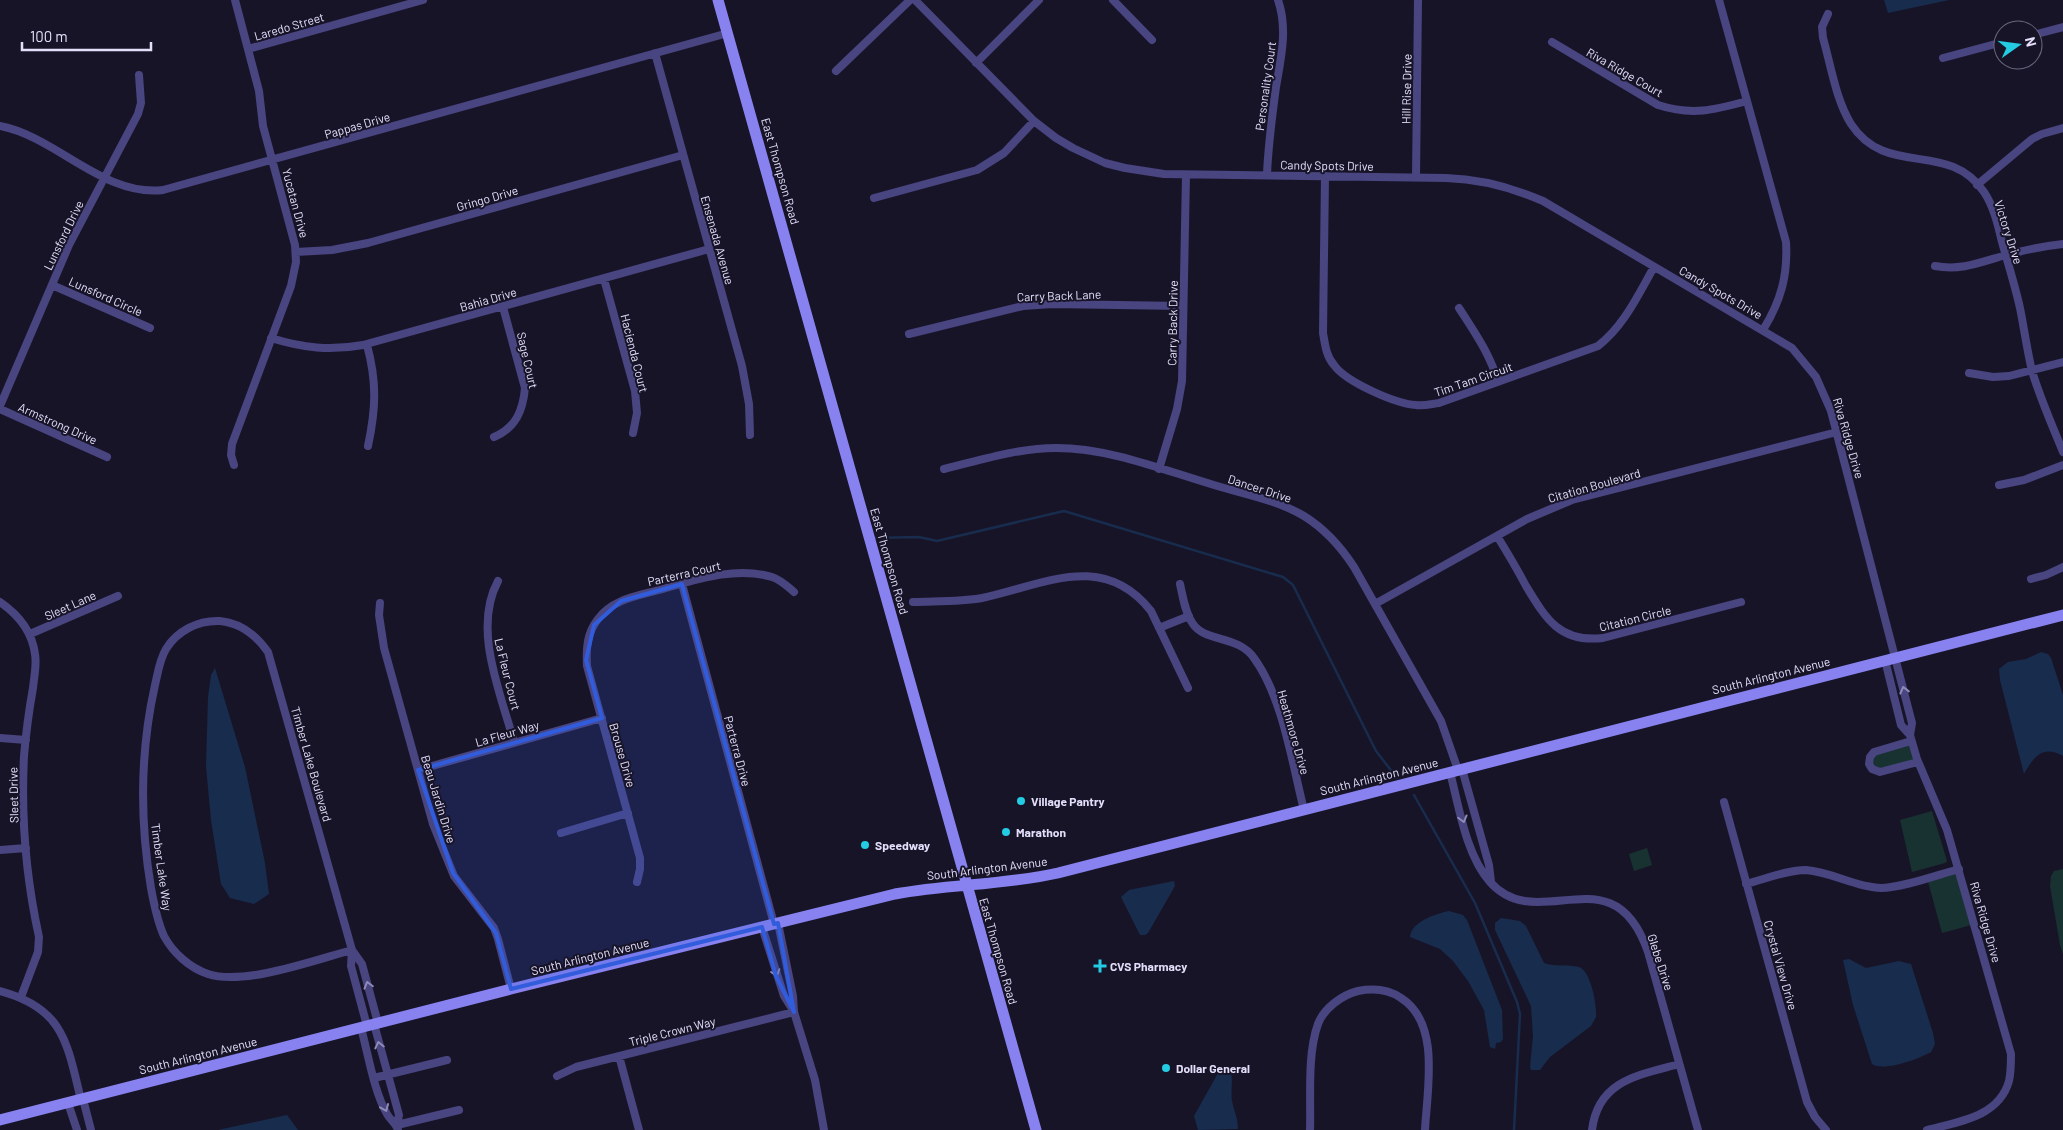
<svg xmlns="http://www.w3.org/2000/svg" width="2063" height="1130" font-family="Barlow,sans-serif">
<rect width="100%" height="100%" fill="#181428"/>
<path fill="#183231" d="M1911,741L1917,759L1884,771L1869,764L1870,757Z
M1932,811L1947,861L1945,863L1912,872L1900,820Z
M1647,848L1652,865L1634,871L1629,854Z
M1959,869L1975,924L1942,933L1927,878Z
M2063,869V954L2060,945L2050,886L2051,876L2054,871Z"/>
<path fill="#182c4d" d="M1884,0H1949L1888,13Z
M2041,652L2048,654L2051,658L2063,695V756C2042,744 2033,758 2024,774L2000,680L1999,669L2008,662L2026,659Z
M215,668L245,767L265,863L269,894L254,904L230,898L221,884L211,820L206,767L208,697L211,675Z
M1174,881L1175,886L1148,933L1145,935H1140L1121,897L1129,890Z
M1449,911L1463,915L1467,920L1502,1010L1503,1039L1501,1042L1496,1043L1495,1049L1490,1047L1484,1010L1468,981L1453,961L1440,949L1410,937C1411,922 1435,914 1449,911Z
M1501,918L1520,921L1526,926L1544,963C1555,967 1567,964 1579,967C1591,971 1597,1005 1596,1017L1591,1026L1550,1057L1540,1070H1531L1530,1067L1533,1036L1531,1006L1495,930V923Z
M1849,959L1866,968L1899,961L1911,964L1933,1033L1935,1044L1931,1052C1919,1059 1884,1072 1872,1064L1853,1005L1843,960Z
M1228,1065C1235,1077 1230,1087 1232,1101C1234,1111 1238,1118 1238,1129L1198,1130L1194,1116L1222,1066Z
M287,1115L298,1130H218Z"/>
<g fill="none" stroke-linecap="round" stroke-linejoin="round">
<path stroke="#182c4d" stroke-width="2.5" d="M873,538L919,537L937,541L1064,511L1283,577L1293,585L1376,751L1397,778
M1414,795L1475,903L1517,1002L1520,1014L1514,1130"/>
<path stroke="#484581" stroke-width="8" d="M915,0L1034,121L1056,138L1073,148L1105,163L1125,168L1164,174L1446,178C1480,179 1511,187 1543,201L1792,348L1816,377L1831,411L1912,723L1910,735
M1113,0L1152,40
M1719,0L1786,242C1788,275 1781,301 1763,330
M1828,14L1822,27L1823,38C1831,66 1836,100 1851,124C1887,179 1948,139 1984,192C1994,207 1998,225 2002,242C2008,264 2015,285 2020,308C2024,328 2027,350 2032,371C2040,398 2052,425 2063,452
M2033,35L2063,27
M1552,42L1658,105C1692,116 1714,110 1747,101
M248,49L423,0
M655,53L742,366L749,404L750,435
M1943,58L2003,42
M976,63L1039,0
M836,71L910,0
M0,126C57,137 103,197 163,190L728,33
M1267,175C1268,146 1272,117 1276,87C1281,58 1288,29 1278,0
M1325,176L1323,333C1325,344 1326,356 1334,365C1346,382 1396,404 1416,405C1424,406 1431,404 1439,403L1598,346C1624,326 1638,295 1654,267
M1416,177L1418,0
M1977,185L2032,139L2042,134L2063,128
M874,198L977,170L1004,153L1034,121
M296,252L332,250L368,243L683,155
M1935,266C1961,271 1981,262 2006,255C2025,250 2044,246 2063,244
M604,279L635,391L637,413L633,433
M52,285L150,328
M1459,308C1475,333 1490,354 1498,382
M909,334L1023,306L1052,304L1183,306
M271,338C303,348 330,351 363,345L709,249
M367,345C377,382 376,408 368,446
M1969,373L1993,377L2009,376L2063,362
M0,406L69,245L138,114L141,103L139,75
M0,409L107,457
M494,437C516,428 523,410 525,388L503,307
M234,465L231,455L232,444L291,286L296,262L295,245L263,126L259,91L235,0
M944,469C981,460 1018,448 1056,448C1110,448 1163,470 1214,485C1244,494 1277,500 1304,516C1325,529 1341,547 1354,567L1441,721L1458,770
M1159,469L1177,409L1182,381L1186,175
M1999,485L2024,480L2063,465
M1497,536C1507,552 1517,569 1526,586C1546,619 1560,643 1603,638L1741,602
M2031,579L2046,575L2063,567
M498,581C472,629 501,694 514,742
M682,584L774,924
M1180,584C1183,597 1185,613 1193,624C1205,642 1238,635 1254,658C1283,698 1292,763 1304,810
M0,602C19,615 32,631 35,654C37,665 34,677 33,688C29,710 26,733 24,756C21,815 26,878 39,937L38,952L21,997
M913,602C936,601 960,602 982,598C1043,585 1103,550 1151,611L1188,688
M380,603L379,615L384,648L433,824L454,876L494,928L498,939L511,989
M1375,604L1527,519L1572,500L1837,432
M1159,628L1189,616
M30,634L118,596
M1885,660L1901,725L1910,735L1917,759L1947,830L2011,1054C2011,1063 2011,1072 2009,1081C1999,1117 1958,1122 1927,1130
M0,738L26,740
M1911,741L1874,752L1870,757L1869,764L1872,769L1880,772L1918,762
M1462,769L1489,865L1491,882
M418,770L602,718
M1450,772C1459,807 1466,855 1490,882C1539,937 1613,850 1648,952L1698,1130
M1724,802L1807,1102L1815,1117L1826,1130
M561,833L628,813
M0,850L26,848
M637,882L640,869V858L587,666C586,648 587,633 598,619C612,599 638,596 659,590C695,580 735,566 772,577C781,580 787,586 794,592
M1746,884C1765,879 1787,870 1806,870C1832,872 1855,887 1881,888C1902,888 1937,875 1959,869
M762,927L784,996L794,1012L793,996L778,923
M352,950C315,960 244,986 208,974C190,968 173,953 164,936C157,921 154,904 151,888C140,822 140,752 155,685C158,673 159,661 166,649C177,631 198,620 220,621C241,623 256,635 268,652L352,950L351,966L367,1026
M352,950L362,964L378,1023
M0,991C64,1008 67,1043 81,1100
M374,1024L399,1115L397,1125
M361,1028C368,1053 374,1092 387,1114C390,1120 396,1123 398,1130
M619,1056L639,1130
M557,1076L576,1067L794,1012L815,1080L824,1130
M374,1078L447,1060
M83,1099L91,1130
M68,1103L77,1130
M397,1125L459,1110
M1310,1130C1311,1098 1307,1054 1318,1024C1324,1008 1342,995 1358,991C1374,988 1388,989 1401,998C1441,1023 1427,1090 1425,1130
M1592,1130C1598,1080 1639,1075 1679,1064"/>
<path stroke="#8782ef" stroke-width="11" d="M718,0L1036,1130
M0,1120L511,989L895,894C949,884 1005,885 1058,873L2063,615"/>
</g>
<defs><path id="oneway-chevron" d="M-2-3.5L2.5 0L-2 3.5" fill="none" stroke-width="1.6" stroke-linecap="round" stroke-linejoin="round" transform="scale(1.25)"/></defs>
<g stroke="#8e8ab8">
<use href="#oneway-chevron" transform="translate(1904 690) rotate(-104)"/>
<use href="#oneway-chevron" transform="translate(1463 819) rotate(75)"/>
<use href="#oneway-chevron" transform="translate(776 973) rotate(72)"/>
<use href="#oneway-chevron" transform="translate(368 985) rotate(-106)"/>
<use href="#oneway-chevron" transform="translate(379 1045) rotate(-103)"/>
<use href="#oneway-chevron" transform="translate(385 1108) rotate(67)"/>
</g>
<path fill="#315cdc" fill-opacity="0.2" stroke="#315cdc" stroke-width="4" stroke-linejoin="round" d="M682,584L774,924L778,923L794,1012L776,976L762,927L511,989L496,933L453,873L418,770L602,718L586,660L594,625L621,601Z"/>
<g fill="#23cce3" stroke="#181428" stroke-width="2">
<circle cx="1021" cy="801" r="5"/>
<circle cx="1006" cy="832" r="5"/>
<circle cx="865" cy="845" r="5"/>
<path d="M1097.5 958.5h5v5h5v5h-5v5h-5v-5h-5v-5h5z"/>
<circle cx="1166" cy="1068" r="5"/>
</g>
<g text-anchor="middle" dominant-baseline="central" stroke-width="4" stroke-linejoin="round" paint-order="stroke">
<g font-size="12" fill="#e3dffb" stroke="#181428">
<text transform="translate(289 26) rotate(-16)">Laredo Street</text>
<text transform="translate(1625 72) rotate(30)">Riva Ridge Court</text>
<text transform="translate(1265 86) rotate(-82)">Personality Court</text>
<text transform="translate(1406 89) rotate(-89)">Hill Rise Drive</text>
<text transform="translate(357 125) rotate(-16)">Pappas Drive</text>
<text transform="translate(1327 165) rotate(1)">Candy Spots Drive</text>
<text transform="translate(781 171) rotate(74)">East Thompson Road</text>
<text transform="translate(487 198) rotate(-16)">Gringo Drive</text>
<text transform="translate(296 203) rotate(75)">Yucatan Drive</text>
<text transform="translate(2009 232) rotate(72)">Victory Drive</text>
<text transform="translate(63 235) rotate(-64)">Lunsford Drive</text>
<text transform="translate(718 240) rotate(74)">Ensenada Avenue</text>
<text transform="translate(1721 292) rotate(30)">Candy Spots Drive</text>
<text transform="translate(1059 295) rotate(-2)">Carry Back Lane</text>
<text transform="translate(106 296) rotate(24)">Lunsford Circle</text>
<text transform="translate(488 299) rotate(-16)">Bahia Drive</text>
<text transform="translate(1172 323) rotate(-89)">Carry Back Drive</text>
<text transform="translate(635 353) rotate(76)">Hacienda Court</text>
<text transform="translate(528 360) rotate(77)">Sage Court</text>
<text transform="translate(1473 379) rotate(-19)">Tim Tam Circuit</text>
<text transform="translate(58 423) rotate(24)">Armstrong Drive</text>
<text transform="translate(1849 438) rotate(74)">Riva Ridge Drive</text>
<text transform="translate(1594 485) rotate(-16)">Citation Boulevard</text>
<text transform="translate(1260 488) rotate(18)">Dancer Drive</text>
<text transform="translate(890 561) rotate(74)">East Thompson Road</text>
<text transform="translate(684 573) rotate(-13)">Parterra Court</text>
<text transform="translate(70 605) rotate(-24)">Sleet Lane</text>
<text transform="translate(1635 618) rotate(-14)">Citation Circle</text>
<text transform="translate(508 674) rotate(76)">La Fleur Court</text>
<text transform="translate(1771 675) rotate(-14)">South Arlington Avenue</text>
<text transform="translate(1294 732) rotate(74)">Heathmore Drive</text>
<text transform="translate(507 733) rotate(-16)">La Fleur Way</text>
<text transform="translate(738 751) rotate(75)">Parterra Drive</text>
<text transform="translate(623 755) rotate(74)">Brouse Drive</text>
<text transform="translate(312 764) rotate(74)">Timber Lake Boulevard</text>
<text transform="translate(1379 776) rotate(-14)">South Arlington Avenue</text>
<text transform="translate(13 795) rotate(-91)">Sleet Drive</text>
<text transform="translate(439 799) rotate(73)">Beau Jardin Drive</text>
<text transform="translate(162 867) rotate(82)">Timber Lake Way</text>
<text transform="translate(987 868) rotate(-7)">South Arlington Avenue</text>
<text transform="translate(1986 922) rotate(74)">Riva Ridge Drive</text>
<text transform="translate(999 951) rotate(74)">East Thompson Road</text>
<text transform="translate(590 956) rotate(-14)">South Arlington Avenue</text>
<text transform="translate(1661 962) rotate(72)">Glebe Drive</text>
<text transform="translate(1781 965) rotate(74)">Crystal View Drive</text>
<text transform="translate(672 1031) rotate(-14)">Triple Crown Way</text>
<text transform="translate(198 1055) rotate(-14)">South Arlington Avenue</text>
</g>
<g font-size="12" font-weight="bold" fill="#e3dffb" stroke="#181428" text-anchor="start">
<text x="1031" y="801">Village Pantry</text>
<text x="1016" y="832">Marathon</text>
<text x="875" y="845">Speedway</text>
<text x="1110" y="966">CVS Pharmacy</text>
<text x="1176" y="1068">Dollar General</text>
</g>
</g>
<g transform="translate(2018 45) rotate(76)"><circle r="24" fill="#181428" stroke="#69657c"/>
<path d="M0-4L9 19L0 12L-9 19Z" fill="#23cce3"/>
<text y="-8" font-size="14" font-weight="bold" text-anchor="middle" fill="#e3dffb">N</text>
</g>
<path d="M22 42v8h129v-8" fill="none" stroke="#e3dffb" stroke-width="2.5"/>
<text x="30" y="42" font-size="15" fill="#e3dffb" stroke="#181428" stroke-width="4" paint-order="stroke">100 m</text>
</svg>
